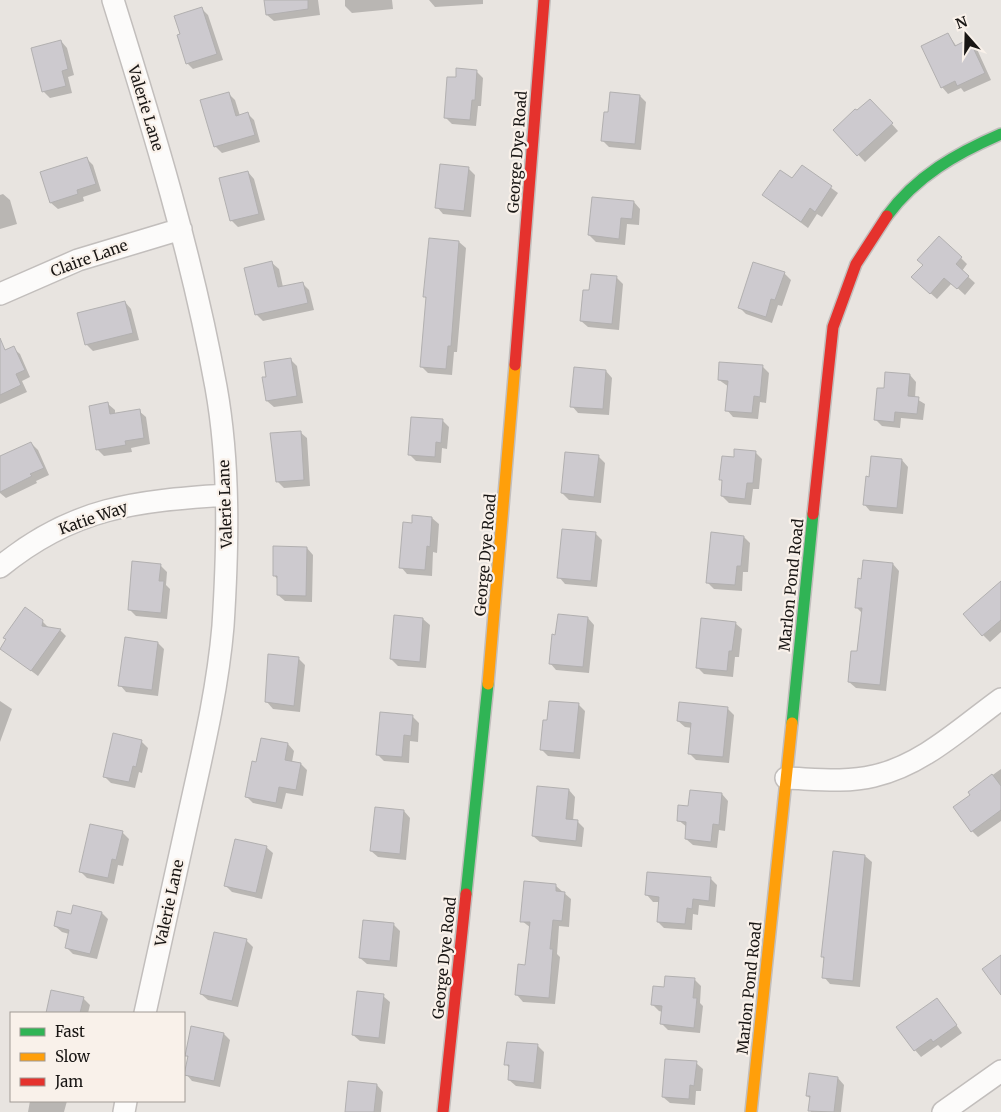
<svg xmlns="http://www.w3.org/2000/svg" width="1001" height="1112" font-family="Merriweather,serif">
<rect width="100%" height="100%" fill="#e8e4e0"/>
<path fill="#0003" d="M265,0H318L320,15L274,21L267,15Z
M345,0H392L393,9L352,13L345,6Z
M483,0V4L435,7L429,0Z
M201,8L208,15L223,60L193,69L187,63Z
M948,34L957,47L969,41L976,47L991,80L964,92L961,88L948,94L942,87Z
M61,41L67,48L74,75L68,77L72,93L50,98L43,91Z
M476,71L483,78L481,106H478L476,126L452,124L445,117L457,78Z
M228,93L235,100L240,116L248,114L254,120L260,142L222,153L215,146Z
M640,96L646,102L641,150L609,147L602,140L609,114Z
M877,107L898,131L865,162L835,130Z
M87,159L93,165L101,191L83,197L84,201L58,209L51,203L42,173Z
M802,166L838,193L822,217L817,214L808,228L764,195L792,180Z
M468,168L475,175L471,217L443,214L437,207Z
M248,172L254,179L265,220L238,227L231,220Z
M3,194L10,200L17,224L0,229V195Z
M634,202L640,209L639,225L627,224L625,245L596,242L589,235Z
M459,242L466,248L457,352H454L452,375L428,373L421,366L427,299L424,296Z
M961,258L967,264L962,271L975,283L965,295L952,283L937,299L920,284Z
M272,263L279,269L283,287L302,283L309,290L314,310L263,321L256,314Z
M784,273L791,280L782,306L778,305L772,323L746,314L739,307Z
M616,277L623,284L619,330L588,327L581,321Z
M125,302L131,309L139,340L93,351L86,344Z
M13,348L20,354L30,377L22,381L27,392L0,404V353Z
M291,360L297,366L303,403L274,407L267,401L268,378Z
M762,366L769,373L766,403L760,402L758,419L733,417L727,410L729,387L719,380Z
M606,371L612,378L609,415L578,413L572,406Z
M910,375L916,382L915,398L925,404L923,420L901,418L900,428L882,426L875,419L885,389Z
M108,404L115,410V415L139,411L146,417L150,444L131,448L132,452L104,456L98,450Z
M442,420L449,427L447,449L442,448L441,463L416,461L409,454Z
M300,432L307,438L310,486L284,488L277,481Z
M31,443L38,450L49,475L36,481L37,483L6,498L0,493V458Z
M755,452L762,459L759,489H753L751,505L729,503L722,496L723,482L720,479L735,458Z
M598,456L605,463L601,503L569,500L562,493Z
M902,460L908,467L903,514L870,511L864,504Z
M432,518L439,524L437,553L433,552L432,576L407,574L401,567Z
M595,533L602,540L597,587L565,584L559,577Z
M744,537L750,543L748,572H743L742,591L714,589L707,582Z
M307,548L313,555L312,602L285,601L278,595V580L274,575Z
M893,564L899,571L886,691L856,688L849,682L859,653L863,614L856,607L862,580Z
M160,565L167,572L166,585L170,589L167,619L136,616L129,609Z
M1001,583V632L990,642L983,635Z
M588,618L594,625L589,673L556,670L550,663L556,636Z
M423,619L430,625L426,668L398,666L391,659Z
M42,621L49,628L60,630L66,636L38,676L1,648Z
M735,623L742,629L739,657H735L733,677L704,674L697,667Z
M158,643L164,649L158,696L126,692L120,685Z
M299,659L305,665L300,712L273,709L267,702Z
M0,701L12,709L0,742Z
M578,704L585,711L580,759L548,756L541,749L548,722Z
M727,708L734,715L729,763L696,760L689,753L692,728L685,727L678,721Z
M412,716L419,723L418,742L410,741L409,763L384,761L378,755Z
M141,741L148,748L142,773L139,772L135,788L111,783L105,777Z
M288,744L294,751L292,762L301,764L307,770L303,796L286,793L282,809L253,803L246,796L257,763Z
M1001,769V821L978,837L972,831V795L969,792Z
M569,790L575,797L573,821H577L584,828L582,847L540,842L533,836Z
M722,794L728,801L725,831L719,830L717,848L693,845L686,839L687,827L678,820L689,808Z
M404,811L410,818L406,860L378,857L371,851Z
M122,832L129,839L123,866L118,865L114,884L87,878L81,872Z
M266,847L273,853L262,899L232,892L225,885Z
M865,856L872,862L860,987L830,984L824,977L825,960L822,956Z
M710,878L717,885L715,907L699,905L698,915L693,914L692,930L664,928L658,922L659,902H653L647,895Z
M556,886L571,899L569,927L559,926L557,954L560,957L555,1004L523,1002L517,995L527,966L531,928L522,921Z
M102,913L108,919L97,959L73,954L66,947L69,934L62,932L55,926L72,916Z
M394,925L400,931L397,967L367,964L360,958Z
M246,940L253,947L238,1007L208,1000L201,994Z
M695,980L701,986L700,1003L703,1006L700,1033L668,1030L662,1024L663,1012L659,1011L653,1005L665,988Z
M52,992L83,998L90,1005L88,1013H47Z
M383,996L390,1002L385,1044L360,1041L353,1035Z
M943,1006L962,1033L941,1048L938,1045L921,1057L915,1050Z
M224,1034L230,1040L220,1087L192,1081L186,1074L189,1059L186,1055Z
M538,1046L544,1052L541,1089L516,1086L509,1080L510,1069L506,1064Z
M696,1063L703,1069L701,1091H696L695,1105L670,1103L663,1097Z
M838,1078L844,1085L841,1112H811V1099L807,1096Z
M377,1085L383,1092L381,1112H346Z
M30,1101H67L64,1112H28Z"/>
<path fill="#cdcacf" stroke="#b2b0b0" d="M264,0H308V9L266,15Z
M202,7L217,54L186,64L177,35L180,34L174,16Z
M948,33L955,46L969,39L985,73L957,86L955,81L941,88L921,46Z
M61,40L68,69L62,71L66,86L42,92L31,48Z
M456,68L477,70L475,100H472L470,120L444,118L447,77H456Z
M229,92L236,116L248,112L255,135L214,147L200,100Z
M610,92L640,95L635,144L601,141L604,112H608Z
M870,99L893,123L857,156L833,130L855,109L857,110Z
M87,157L96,184L77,190L78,194L50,203L40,172Z
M440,164L469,167L464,211L435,208Z
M802,165L832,186L815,212L810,208L801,222L762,195L780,170L792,178Z
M248,171L259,214L230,221L219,178Z
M592,197L634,201L632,219L621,218L619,239L588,235Z
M939,236L962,257L956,264L969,276L957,289L944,278L930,294L911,277L923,265L917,260Z
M429,238L459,241L451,346H448L446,369L420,367L426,297H423Z
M272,261L278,287L303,282L308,303L255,315L244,268Z
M753,262L785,272L775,300L771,299L766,317L738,308Z
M591,274L617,276L612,324L580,321L583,290H589Z
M125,301L133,333L85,345L77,313Z
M0,338L5,350L14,346L25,370L16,374L21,385L0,395Z
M291,358L297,396L266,401L262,377H266L264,362Z
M719,362L763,365L760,397L754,396L752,413L725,411L728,381L718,380Z
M574,367L606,370L603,409L570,407Z
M885,372L910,374L908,396L919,397L917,414L895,412L894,422L874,420L877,388H884Z
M108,402L110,414L140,409L144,438L125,441L126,445L96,450L89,406Z
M411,417L443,419L441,443L436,442L435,457L408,455Z
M301,431L304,480L276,482L270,433Z
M31,442L44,468L30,474L32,476L0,492V456Z
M734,449L756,451L753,483H747L745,499L721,496L722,480H719L722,456L734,457Z
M565,452L599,455L594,497L561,493Z
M871,456L902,459L897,508L863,505L866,476L869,477Z
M412,515L432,517L430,547L427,546L425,570L399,568L403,522L412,523Z
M562,529L596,532L591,581L557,578Z
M711,532L744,536L741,566H737L735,585L706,583Z
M273,546L307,547L306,596L277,595V576H273Z
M863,560L893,563L880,685L848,682L851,651H857L862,608H855L858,578L861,579Z
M132,561L161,564L159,581H164L161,613L128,610Z
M1001,581V620L982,636L963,614Z
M25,607L43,620L42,626L61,629L31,671L0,649L6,639L3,638Z
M558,614L588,617L583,667L549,664L552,634L555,635Z
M394,615L423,618L420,662L390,659Z
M701,618L736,622L732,651H729L727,671L696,668Z
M125,637L158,642L152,690L118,686Z
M268,654L299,657L294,706L265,702Z
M549,701L579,703L574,753L540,750L543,720H547Z
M679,702L728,707L723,757L688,754L691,723L677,721Z
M380,712L413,715L411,736L404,735L402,757L376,755Z
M113,733L142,740L136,767L133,766L129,782L103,777Z
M261,738L288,743L285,760L301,763L296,790L279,787L276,803L245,797L252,761L256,762Z
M992,774L1001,786V810L971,832L953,807L970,795L968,792Z
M537,786L569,789L566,819L578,820L576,841L532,836Z
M690,790L722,793L719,825L713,824L711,842L685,839L686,822L677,821L678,805L688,806Z
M375,807L404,810L400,854L370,851Z
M90,824L123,831L116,860L112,859L108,878L79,872Z
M235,839L267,846L256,893L224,886Z
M833,851L865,855L853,981L822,978L824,957H821Z
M647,872L711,877L709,901L693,899L692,909L687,908L685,924L657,922L659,897L645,895Z
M524,881L556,884V891L565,892L562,921L553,920L550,949H553L549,998L515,995L518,964L525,965L530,922H520Z
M73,905L102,912L90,954L65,948L69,930L54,926L57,911L71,914Z
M363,920L394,923L390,961L359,958Z
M214,932L247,939L232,1001L200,994Z
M1001,955V995L982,969Z
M665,976L695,978L693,998H697L694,1028L660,1024L662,1006L651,1005L653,986L664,987Z
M51,990L84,997L80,1013H46Z
M357,991L384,994L379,1038L352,1035Z
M937,998L957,1025L933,1042L931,1039L914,1051L896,1027Z
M191,1026L224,1033L214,1081L184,1075L188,1056H185Z
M507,1042L538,1044L534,1083L508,1080L509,1065H504Z
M665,1059L697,1061L694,1086L690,1085L689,1099L662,1097Z
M809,1073L838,1077L834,1112L808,1111L810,1096H806Z
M348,1081L377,1084L374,1112H345Z"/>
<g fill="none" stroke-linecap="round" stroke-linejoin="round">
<g stroke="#c2bebc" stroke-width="24">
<path id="street" d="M113,0C153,128 192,255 216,387C230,465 228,547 223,626C218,685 205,742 192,800C176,871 161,942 145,1013
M0,294L78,260L181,229
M0,567C73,507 136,501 226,495
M786,778C815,779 846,783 874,776C923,765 962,727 1001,699
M124,1112L126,1101
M943,1112L1001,1071"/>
</g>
<g stroke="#c2bebc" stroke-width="14">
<path id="fast" d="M887,216C916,176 957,153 1001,134
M792,723L813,514
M466,894L488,684"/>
</g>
<g stroke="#c2bebc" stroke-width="14">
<path id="slow" d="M488,684L515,365
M751,1112L792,723"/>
</g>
<g stroke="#c2bebc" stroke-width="14">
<path id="jam" d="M515,365L544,0
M813,514L833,327L856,264L887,216
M443,1112L466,894"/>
</g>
<use href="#street" stroke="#fcfbfa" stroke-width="21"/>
<use href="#fast" stroke="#30b455" stroke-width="11"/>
<use href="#slow" stroke="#ff9f0a" stroke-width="11"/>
<use href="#jam" stroke="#e5322d" stroke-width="11"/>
</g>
<g text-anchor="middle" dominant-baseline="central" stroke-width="4.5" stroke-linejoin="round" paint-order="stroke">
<g font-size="15" fill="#191614" stroke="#f9f1ea">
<text transform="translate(146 108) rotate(73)">Valerie Lane</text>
<text transform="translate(517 152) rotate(-86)">George Dye Road</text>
<text transform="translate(89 258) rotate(-20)">Claire Lane</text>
<text transform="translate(225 504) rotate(-92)">Valerie Lane</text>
<text transform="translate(93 518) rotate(-19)">Katie Way</text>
<text transform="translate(485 555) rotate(-85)">George Dye Road</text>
<text transform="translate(791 585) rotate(-84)">Marlon Pond Road</text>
<text transform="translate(169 903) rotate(-78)">Valerie Lane</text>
<text transform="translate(444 958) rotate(-84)">George Dye Road</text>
<text transform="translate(749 988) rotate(-84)">Marlon Pond Road</text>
</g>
</g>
<rect x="10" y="1012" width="175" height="90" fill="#f9f1ea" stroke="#9f9994"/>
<rect x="20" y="1028" width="25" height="8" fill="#30b455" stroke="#9f9994"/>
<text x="55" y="1037" font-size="15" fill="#191614">Fast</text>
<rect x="20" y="1053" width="25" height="8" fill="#ff9f0a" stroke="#9f9994"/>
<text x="55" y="1062" font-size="15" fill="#191614">Slow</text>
<rect x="20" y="1078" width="25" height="8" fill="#e5322d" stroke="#9f9994"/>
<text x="55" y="1087" font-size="15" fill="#191614">Jam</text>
<g transform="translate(966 35) rotate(340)" stroke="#f9f1ea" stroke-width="4" paint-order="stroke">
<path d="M0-4L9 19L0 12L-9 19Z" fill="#191614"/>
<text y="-8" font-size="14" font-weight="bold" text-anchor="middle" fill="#191614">N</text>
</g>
</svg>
